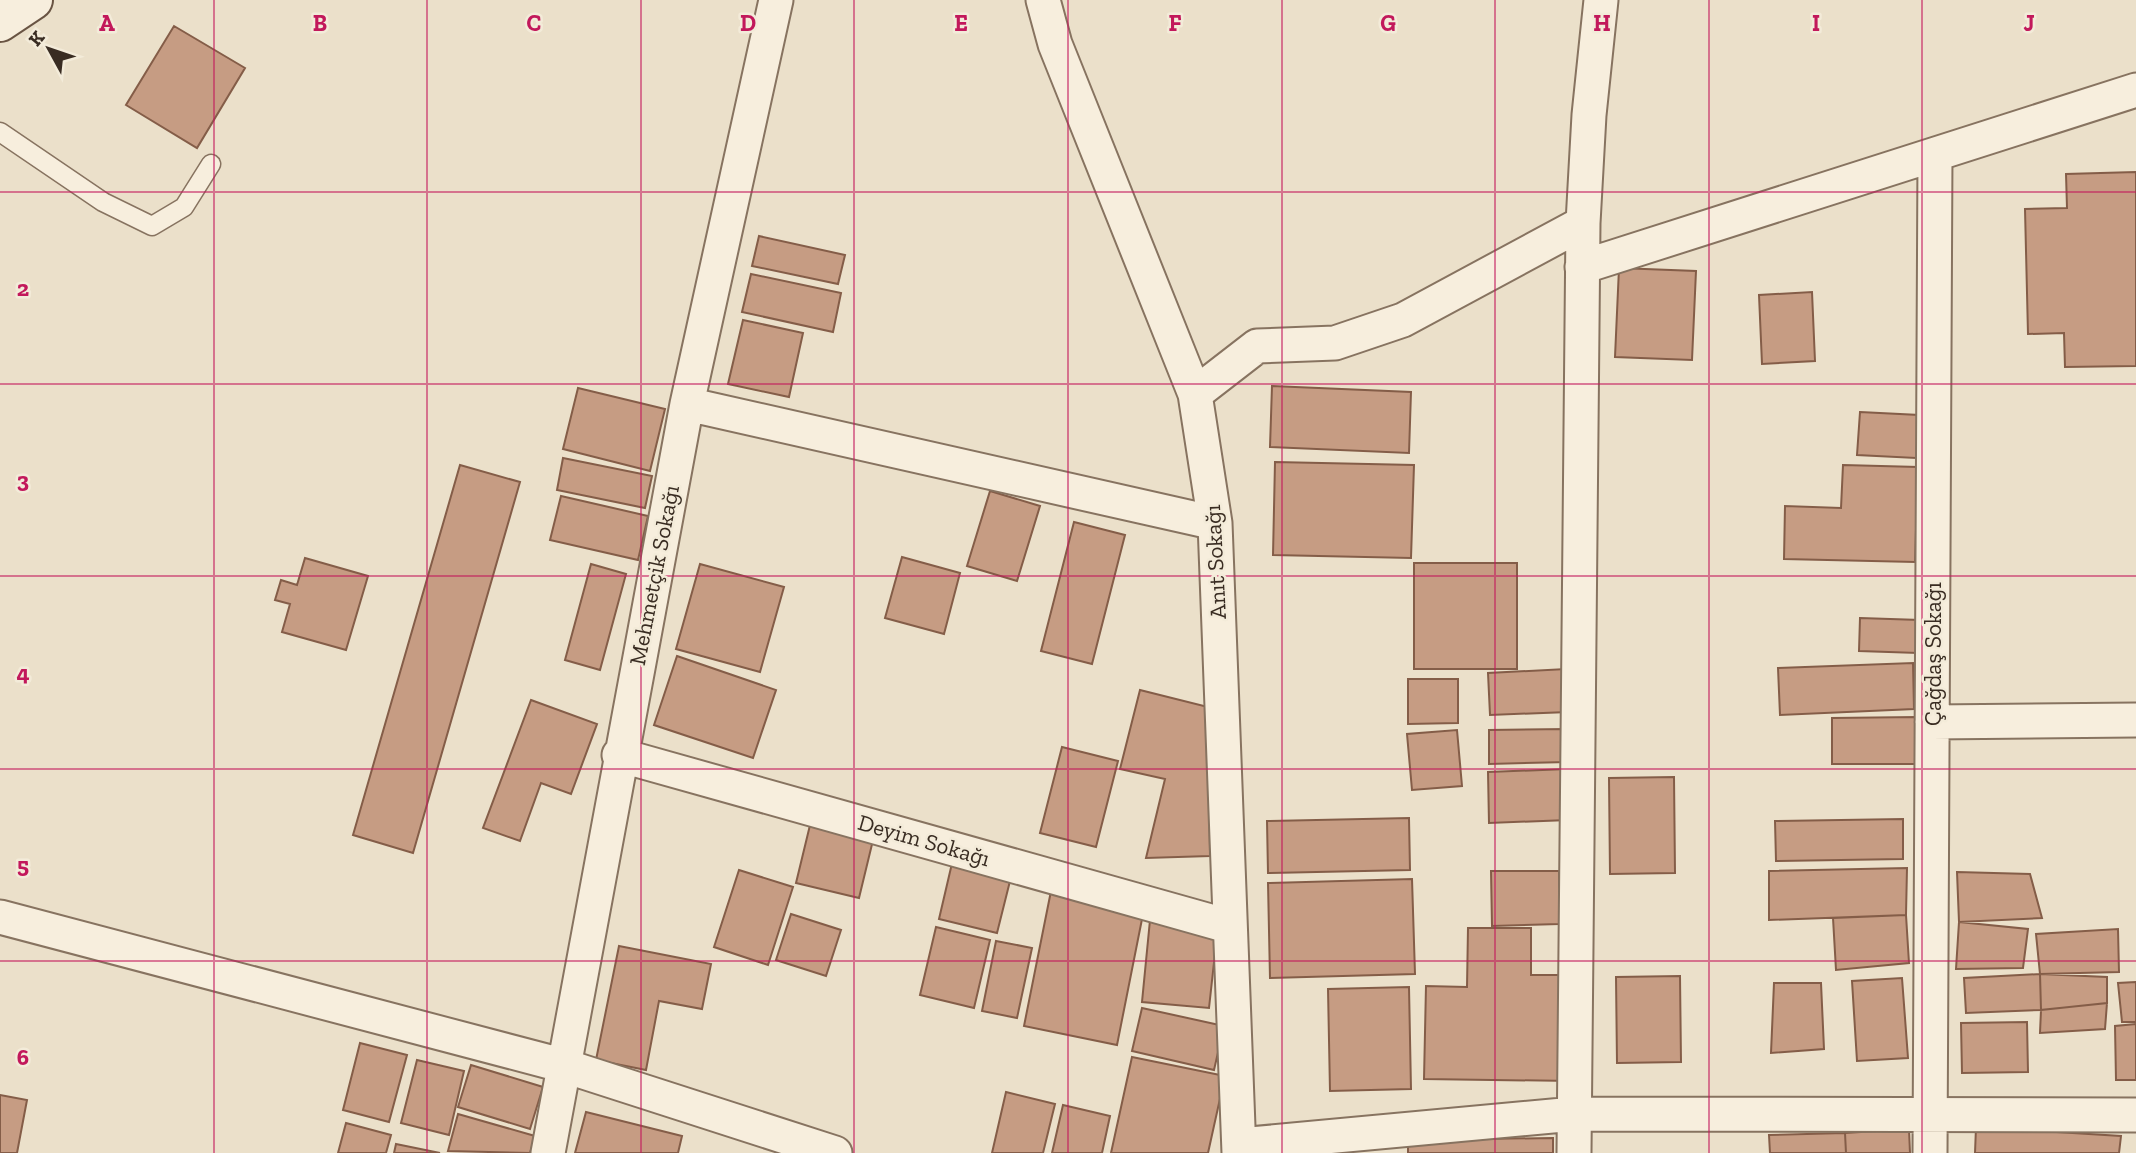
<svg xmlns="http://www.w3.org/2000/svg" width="2136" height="1153" font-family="'Zilla Slab',serif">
<rect width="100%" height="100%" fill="#ebe0ca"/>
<path fill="#c69c83" stroke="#845d48" stroke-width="2" d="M174,26L245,68L197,148L126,105Z
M2136,172V366L2065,367L2064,333L2028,334L2025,209L2067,208L2066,174Z
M759,236L845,255L838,284L752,266Z
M1619,268L1696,271L1692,360L1615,357Z
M751,274L841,293L833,332L742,312Z
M1812,292L1815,361L1762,364L1759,295Z
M743,320L803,333L789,397L728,384Z
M1272,386L1411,392L1409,453L1270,447Z
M578,388L665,409L650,471L563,449Z
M1860,412L1919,415L1916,458L1857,455Z
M563,458L652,476L645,508L557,490Z
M1275,462L1414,465L1411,558L1273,555Z
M460,465L520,482L413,853L353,835Z
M1843,465L1918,467L1915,562L1784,559L1785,506L1841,508Z
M990,491L1040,506L1017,581L967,566Z
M561,496L648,516L638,560L550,540Z
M1074,522L1125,535L1092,664L1041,651Z
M902,557L960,573L944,634L885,618Z
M305,558L368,576L346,650L282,632L290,604L275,600L281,580L297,585Z
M1414,563H1517V669H1414Z
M591,564L626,574L600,670L565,660Z
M700,564L784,587L760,672L676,649Z
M1860,618L1920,620L1918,653L1859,651Z
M677,656L776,690L753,758L654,725Z
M1913,663L1914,709L1780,715L1778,668Z
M1566,669L1568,712L1490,715L1488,673Z
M1408,679H1458V723L1408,724Z
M1140,690L1208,707L1210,856L1146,858L1165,779L1120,769Z
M531,700L597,724L571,794L541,783L520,841L483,828Z
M1917,717V764H1832V718Z
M1567,729L1568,762L1489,764V730Z
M1457,730L1462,786L1412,790L1407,734Z
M1062,747L1118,761L1096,847L1040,833Z
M1567,769L1568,820L1489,823L1488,772Z
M1674,777L1675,873L1610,874L1609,778Z
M1409,818L1410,870L1268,873L1267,821Z
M1903,819V859L1776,861L1775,821Z
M811,821L874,836L859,898L796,883Z
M953,859L1012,873L997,933L939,919Z
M1907,868L1906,915L1769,920V871Z
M739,870L793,887L768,965L714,947Z
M1491,871H1559V924L1492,926Z
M1957,872L2030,874L2042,918L1959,922Z
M1412,879L1415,974L1270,978L1268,883Z
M1051,891L1144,909L1117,1045L1024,1026Z
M791,914L841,930L826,976L776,960Z
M1906,915L1909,963L1836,970L1833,918Z
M1150,920L1218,926L1209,1008L1142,1002Z
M1959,922L2028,929L2023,968L1956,969Z
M936,927L990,940L974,1008L920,995Z
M1468,928H1531V975H1573L1572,1081L1424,1079L1426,986L1467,987Z
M2118,929L2119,972L2040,974L2036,934Z
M996,941L1032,948L1017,1018L982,1011Z
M619,946L711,964L702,1009L659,1001L646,1070L596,1060Z
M2040,974L2041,1010L1966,1013L1964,978Z
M2040,974L2107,977V1003L2041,1010Z
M1680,976L1681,1062L1617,1063L1616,977Z
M1902,978L1908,1058L1857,1061L1852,981Z
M2136,982V1022H2122L2118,983Z
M1774,983H1821L1824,1049L1771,1053Z
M1409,987L1411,1089L1330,1091L1328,989Z
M2107,1003L2105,1029L2040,1033L2041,1010Z
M1142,1008L1224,1026L1214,1070L1132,1051Z
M2027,1022L2028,1072L1962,1073L1961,1023Z
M2136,1024V1080H2116L2115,1026Z
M360,1043L407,1055L389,1122L343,1110Z
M1132,1057L1225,1076L1208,1153H1111Z
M417,1060L464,1071L449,1135L401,1123Z
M471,1065L543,1087L530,1129L458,1107Z
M1006,1092L1055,1104L1043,1153H992Z
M0,1095L27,1100L17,1153H0Z
M1063,1105L1110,1116L1102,1153H1052Z
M586,1112L682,1136L678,1153H575Z
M458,1114L535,1136L530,1153L448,1151Z
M346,1123L391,1135L386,1153H338Z
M1976,1127L2121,1136L2119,1153H1975Z
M1909,1129L1910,1153H1846L1845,1133Z
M1845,1133L1846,1153H1770L1769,1135Z
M1553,1138V1153H1408V1140Z
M396,1144L440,1153H394Z"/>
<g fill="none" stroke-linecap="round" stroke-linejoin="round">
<g stroke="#877360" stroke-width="21">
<path id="service" d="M0,132L103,202L152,226L184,207L211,164"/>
</g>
<g stroke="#877360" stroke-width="37">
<path id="minor" d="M1043,0L1055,44L1195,394L1215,523L1239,1153
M1582,267L2136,90
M1195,394L1257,346L1335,343L1403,320L1583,223
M687,404L1215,523
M1932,722L2136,720
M619,755L1228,926
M0,917L565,1066L835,1153
M1239,1145L1574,1114L2136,1115
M548,1153L687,404L776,0
M1574,1153L1583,223L1589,115L1601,0
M1930,1153L1935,155"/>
</g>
<g stroke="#695443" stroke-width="42">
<path id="secondary" d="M0,22L33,0"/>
</g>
<use href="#service" stroke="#f7eedd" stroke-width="18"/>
<use href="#minor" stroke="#f7eedd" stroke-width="33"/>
<use href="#secondary" stroke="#f7eedd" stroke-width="38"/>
</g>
<path fill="none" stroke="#c2185b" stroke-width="2" stroke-opacity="0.55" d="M214,0V1153M427,0V1153M641,0V1153M854,0V1153M1068,0V1153M1282,0V1153M1495,0V1153M1709,0V1153M1922,0V1153M0,192H2136M0,384H2136M0,576H2136M0,769H2136M0,961H2136"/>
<g text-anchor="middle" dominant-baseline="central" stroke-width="5" stroke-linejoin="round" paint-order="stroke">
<g font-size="23" fill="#392c22" stroke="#f3ebd9">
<text transform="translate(1215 562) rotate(-93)">Anıt Sokağı</text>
<text transform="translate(654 575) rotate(-79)">Mehmetçik Sokağı</text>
<text transform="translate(1933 654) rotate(-90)">Çağdaş Sokağı</text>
<text transform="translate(924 840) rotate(16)">Deyim Sokağı</text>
</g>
</g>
<g font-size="23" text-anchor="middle" font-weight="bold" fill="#c2185b" stroke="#f3ebd9" stroke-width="5" stroke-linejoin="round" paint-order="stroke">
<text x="107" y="31">A</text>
<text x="320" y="31">B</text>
<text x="534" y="31">C</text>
<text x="748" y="31">D</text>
<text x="961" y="31">E</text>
<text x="1175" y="31">F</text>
<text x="1388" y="31">G</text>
<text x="1602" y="31">H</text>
<text x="1816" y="31">I</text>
<text x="2029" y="31">J</text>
<text x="23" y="296">2</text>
<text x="23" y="488">3</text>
<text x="23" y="681">4</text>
<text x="23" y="873">5</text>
<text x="23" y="1065">6</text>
</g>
<g transform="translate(49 49) rotate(310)" stroke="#f3ebd9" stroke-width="5" paint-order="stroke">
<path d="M0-5L12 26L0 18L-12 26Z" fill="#392c22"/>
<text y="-10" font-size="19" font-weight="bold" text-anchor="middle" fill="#392c22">K</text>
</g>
</svg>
